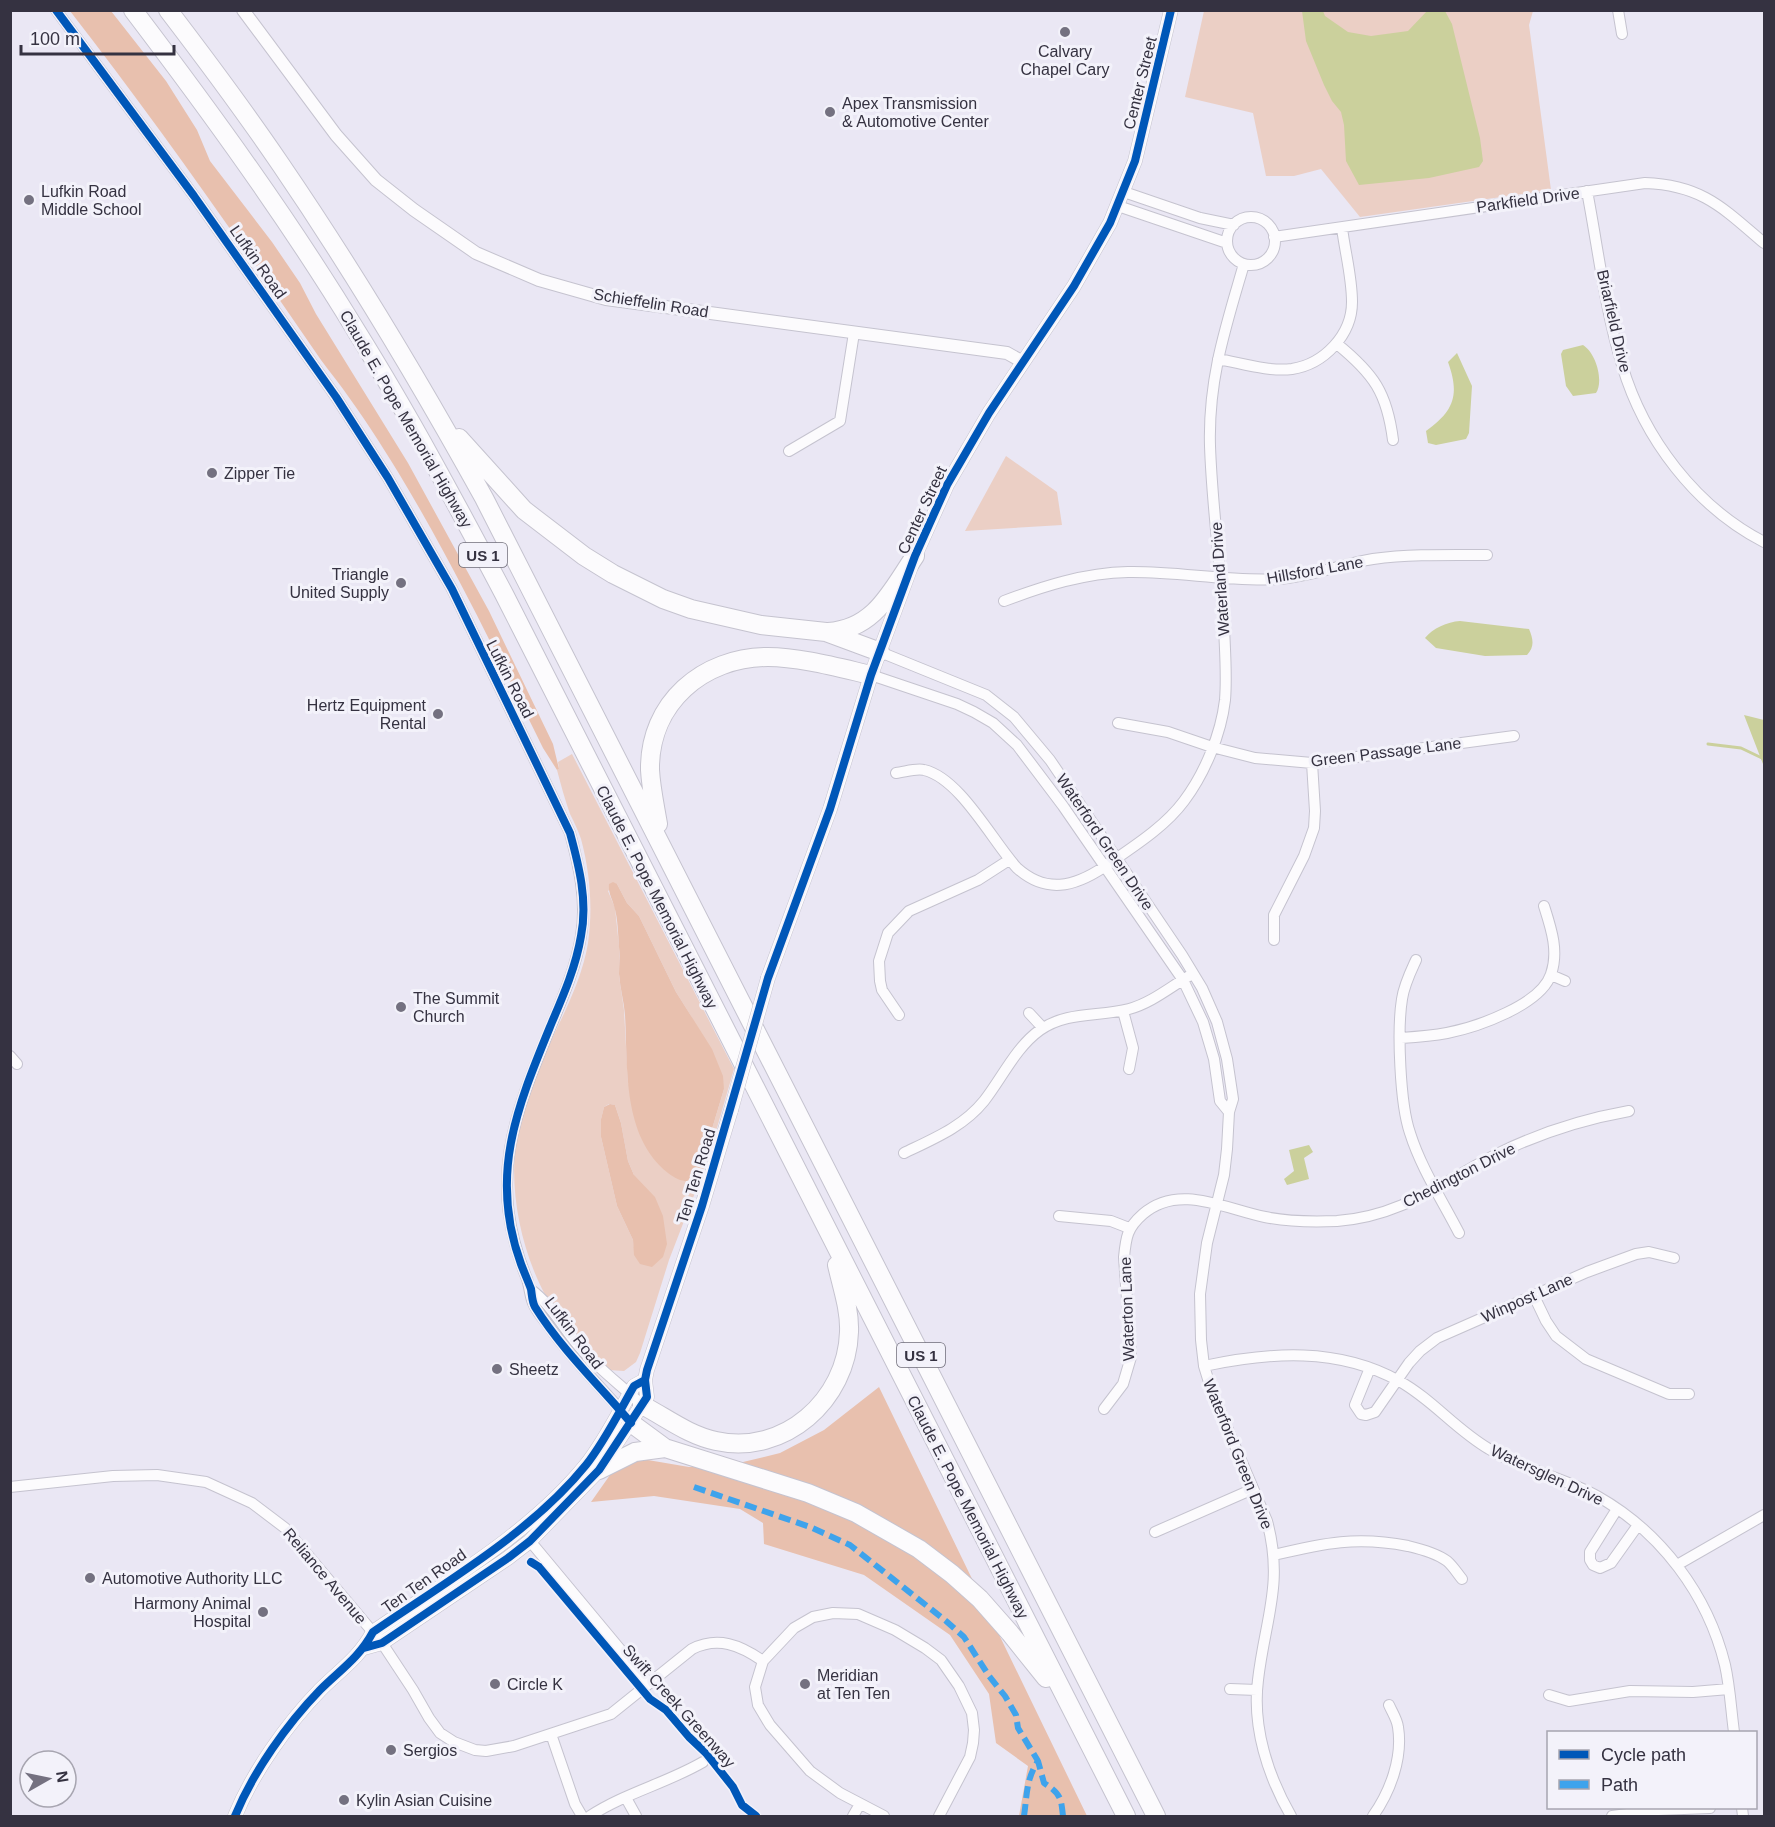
<svg xmlns="http://www.w3.org/2000/svg" width="1775" height="1827" font-family="Helvetica,sans-serif">
<rect width="100%" height="100%" fill="#eae7f4"/>
<path fill="#ebcfc5" fill-rule="evenodd" d="M1204,11H1533L1529,25L1551,190L1360,217L1321,169L1294,176H1266L1253,113L1185,97Z
M1006,456L1057,492L1062,525L965,531Z
M572,754L734,1069L708,1159L669,1260L640,1353L636,1362L624,1371L608,1370L600,1364C587,1349 573,1335 561,1320C526,1273 508,1200 516,1143C519,1117 530,1089 540,1065C557,1025 581,986 588,943C593,909 590,872 581,839C578,830 574,822 570,814C565,800 561,785 557,770L559,769L558,762ZM617,884L627,903L639,916L676,992L691,1016L724,1089L697,1179L628,1083L624,1010L619,976V946L615,908L608,891ZM609,1104L615,1105L621,1123L628,1161L634,1175L635,1255L633,1240L617,1206L601,1137V1119L604,1107Z"/>
<path fill="#e8c0ae" d="M70,11H111L166,81L197,130L210,161L272,242L300,283L316,314L408,463L489,611L553,744L559,769L557,770L543,748C497,655 452,561 398,472C381,444 362,415 343,389C336,379 328,370 321,360C240,242 158,124 70,11Z
M613,882L617,884L627,903L639,916L676,992L712,1049L723,1076L724,1089L697,1179C687,1184 677,1180 668,1173C622,1136 628,1069 625,1015C624,1002 620,988 619,974C619,965 620,956 619,947C618,934 618,918 614,906C612,898 608,893 609,884Z
M610,1104L615,1105L621,1123L628,1161L634,1175L655,1197L663,1216L667,1244L663,1257L652,1267L640,1264L634,1255L633,1240L617,1206L601,1137V1119L604,1107Z
M879,1387L1087,1816H1019L1028,1766L996,1743L989,1694L950,1635L864,1575L764,1544L763,1523L740,1509L654,1496L591,1502L610,1475L642,1459L689,1467L743,1462L780,1453L824,1430Z"/>
<path fill="#cbd09c" d="M1302,11H1323L1325,16L1348,32L1371,36L1408,31L1427,11H1445L1452,24L1480,138L1483,161L1479,167L1429,178L1359,185L1346,161L1344,125L1341,112L1332,101L1324,85L1306,41Z
M1583,345C1596,353 1604,381 1596,393L1573,396L1566,386L1561,354L1563,350Z
M1457,353L1472,386L1469,433L1466,439L1436,445L1428,443L1426,431C1454,411 1460,395 1448,362Z
M1460,621L1529,629C1533,639 1535,646 1527,655L1485,656L1436,648L1425,638C1433,628 1447,622 1460,621Z
M1744,715L1764,720V765L1763,764Z
M1309,1145L1313,1152L1304,1158L1309,1179L1287,1185L1284,1179L1294,1171L1289,1150Z"/>
<g fill="none" stroke-linecap="round" stroke-linejoin="round">
<path stroke="#cbd09c" stroke-width="3" d="M1708,744L1741,748L1764,759"/>
<g stroke="#c5c3cf" stroke-width="12">
<path id="minor" d="M56,10L194,196L336,397L388,478L452,589L570,833C579,866 587,901 581,936C576,967 563,997 551,1026C513,1118 487,1181 527,1279C530,1288 530,1298 534,1305C538,1313 545,1321 550,1328C572,1359 599,1385 624,1414
M1618,10L1622,34
M1587,191C1598,248 1605,310 1622,365C1644,439 1696,507 1764,542
M1124,192L1200,218L1234,225
M1118,206L1227,243
M1227 241a24 24 0 1 1 48 0a24 24 0 1 1-48 0Z
M1274,237L1645,183C1702,185 1723,208 1764,243
M1337,344C1374,374 1387,393 1393,440
M1218,359C1241,363 1268,372 1292,369C1324,364 1352,335 1352,302C1352,277 1345,252 1342,228
M789,451L840,421L854,333
M1004,601C1044,586 1084,573 1128,572C1178,571 1228,582 1279,579C1311,577 1341,564 1373,559C1410,554 1449,555 1487,555
M880,652L986,695L1014,717L1050,760L1182,955L1202,988L1217,1022L1227,1059L1233,1099L1229,1112L1227,1149L1224,1175L1207,1243L1200,1294L1201,1340L1204,1366L1212,1392L1267,1521C1284,1584 1265,1619 1258,1680C1252,1727 1268,1776 1291,1816
M871,675L957,704L974,712L993,723L1017,745L1063,806L1183,980L1203,1022L1214,1059L1220,1101L1229,1112
M1118,723L1168,732L1212,747L1255,758L1312,763L1514,736
M896,773C905,772 916,768 924,770C960,778 993,842 1017,868C1046,894 1074,887 1104,867C1131,848 1164,828 1184,801C1205,773 1221,734 1225,700C1227,676 1225,652 1224,627C1221,567 1212,507 1210,446C1208,379 1226,326 1244,264
M1274,940V915L1304,856L1314,828L1315,811L1312,763
M1416,960C1410,973 1404,985 1402,999C1397,1030 1400,1104 1410,1133C1421,1168 1442,1200 1459,1233
M1551,975L1565,981
M1123,1011L1133,1048L1129,1069
M1029,1013L1043,1028
M899,1015L882,990L880,981L879,961L888,933L909,911L978,880L1009,860
M1401,1038C1416,1037 1431,1036 1447,1033C1477,1027 1541,1005 1551,974C1559,951 1551,928 1544,906
M10,1056L17,1064
M904,1153C933,1139 963,1127 984,1101C1002,1078 1016,1047 1040,1030C1067,1011 1099,1017 1129,1009C1151,1003 1169,988 1189,976
M1059,1216L1111,1221L1129,1228
M530,1289C551,1304 562,1326 578,1345C597,1368 621,1385 642,1405
M1534,1296L1546,1321L1556,1336L1586,1359L1669,1394H1689
M1204,1366C1270,1352 1338,1347 1399,1381C1432,1399 1456,1430 1489,1449C1523,1470 1563,1477 1597,1496C1661,1532 1708,1595 1725,1665C1730,1687 1731,1710 1734,1732
M1370,1368L1355,1405L1361,1414L1366,1415L1375,1412L1409,1363L1420,1351L1437,1338L1587,1272L1636,1254L1649,1252L1674,1258
M1104,1409L1123,1384L1131,1357L1124,1257C1126,1237 1127,1228 1143,1214C1179,1183 1225,1209 1265,1217C1289,1222 1313,1222 1337,1221C1404,1216 1443,1181 1499,1153C1540,1133 1584,1119 1629,1111
M10,1487L113,1476L157,1475L206,1482L252,1503L285,1528L382,1643L413,1690L429,1718L440,1733L454,1742L475,1750L486,1751L514,1746L611,1714L692,1649C718,1636 740,1645 763,1661
M1617,1509L1590,1552V1560L1593,1565L1600,1568L1611,1563L1638,1525
M1155,1532L1253,1489
M530,1541L649,1684
M1274,1555C1324,1543 1357,1536 1408,1546C1421,1549 1436,1553 1447,1561C1453,1566 1457,1573 1462,1579
M1677,1565L1764,1515
M1230,1689L1257,1690
M1549,1695L1569,1701L1630,1691L1693,1692L1729,1689
M551,1734L575,1804L582,1816
M626,1798L636,1816
M1742,1808L1743,1816
M590,1816C625,1793 667,1783 703,1762
M853,1816L860,1804
M884,1816L840,1793L810,1771L770,1725L758,1705L755,1687L763,1661L794,1628L813,1617L833,1613L858,1614L895,1630L925,1648L941,1660L959,1686L972,1713L974,1730L973,1743L970,1757L939,1816
M1373,1816C1390,1792 1403,1758 1398,1727C1397,1719 1392,1712 1389,1705
M1612,1816L1658,1810L1710,1808"/>
</g>
<g stroke="#c5c3cf" stroke-width="14">
<path id="tertiary" d="M243,10L336,135L376,180L414,210L476,253L539,280L606,299L1007,353L1023,362"/>
</g>
<g stroke="#c5c3cf" stroke-width="15">
<path id="secondary" d="M768,978L830,809L871,675L915,556L947,485L989,413L1074,286L1110,223L1135,161L1171,10
M364,1648L382,1643L508,1558L530,1541L599,1470L647,1397L645,1380L647,1370L702,1206L731,1110
M235,1816C253,1772 287,1724 320,1690C340,1670 359,1658 373,1632C444,1583 531,1533 586,1465C605,1441 619,1412 634,1386L645,1380"/>
</g>
<g stroke="#c5c3cf" stroke-width="20">
<path id="motorway" d="M133,10C212,114 289,220 357,332C410,417 457,505 504,594L1126,1816
M168,10C207,61 245,112 281,165C354,272 421,384 484,498L1156,1816
M459,438L524,510L584,556L613,574L663,599L691,609L761,625L826,632L880,652
M828,632C875,629 891,591 915,556
M658,824C655,806 651,788 650,770C649,703 703,657 768,657C799,657 840,668 871,675
M642,1405C667,1418 688,1435 716,1441C784,1456 847,1400 849,1332C850,1310 842,1287 837,1265
M631,1423L665,1448L808,1493L856,1513L919,1549L952,1574L980,1599L1010,1633L1046,1678
M599,1470L635,1452L665,1448"/>
</g>
<use href="#minor" stroke="#fcfbfd" stroke-width="10"/>
<use href="#tertiary" stroke="#fcfbfd" stroke-width="12"/>
<use href="#secondary" stroke="#fcfbfd" stroke-width="14"/>
<use href="#motorway" stroke="#fcfbfd" stroke-width="18"/>
<g stroke="#c5c3cf" stroke-width="15" stroke-linecap="butt">
<path id="secondary-bridge" d="M731,1110L768,978"/>
</g>
<use href="#secondary-bridge" stroke="#fcfbfd" stroke-width="14"/>
<path stroke="#3ea3ec" stroke-width="6" stroke-dasharray="12 6" stroke-linecap="butt" d="M694,1487L810,1527L850,1545L946,1621L964,1637L989,1676L1005,1696L1016,1715L1018,1728L1038,1761
M1024,1816C1027,1796 1026,1779 1038,1761L1044,1783C1061,1794 1061,1798 1063,1816"/>
<g stroke="#f3f2fa" stroke-width="11">
<path id="cycleway" d="M56,10L194,196L336,397L388,478L452,589L570,833C579,866 588,901 581,936C576,966 564,994 552,1022C518,1105 488,1174 521,1264C524,1272 528,1281 531,1289C532,1295 532,1302 535,1307C562,1350 599,1385 631,1423
M531,1562L539,1567L650,1699L666,1710L689,1737L706,1753L733,1787L742,1805L756,1816
M364,1648L382,1643L508,1558L530,1541L599,1470L647,1397L645,1380L647,1370L702,1206L768,978L830,809L871,675L915,556L947,485L989,413L1074,286L1110,223L1135,161L1171,10
M235,1816C253,1772 287,1724 320,1690C340,1670 359,1658 373,1632C444,1583 531,1533 586,1465C605,1441 619,1412 634,1386L645,1380"/>
</g>
<use href="#cycleway" stroke="#0057b8" stroke-width="8"/>
</g>
<g fill="#747180" stroke="#f3f2fa" stroke-width="2">
<circle cx="1065" cy="32" r="6"/>
<circle cx="830" cy="112" r="6"/>
<circle cx="29" cy="200" r="6"/>
<circle cx="212" cy="473" r="6"/>
<circle cx="401" cy="583" r="6"/>
<circle cx="438" cy="714" r="6"/>
<circle cx="401" cy="1007" r="6"/>
<circle cx="497" cy="1369" r="6"/>
<circle cx="90" cy="1578" r="6"/>
<circle cx="263" cy="1612" r="6"/>
<circle cx="495" cy="1684" r="6"/>
<circle cx="805" cy="1684" r="6"/>
<circle cx="391" cy="1750" r="6"/>
<circle cx="344" cy="1800" r="6"/>
</g>
<g text-anchor="middle" dominant-baseline="central" stroke-width="6" stroke-linejoin="round" paint-order="stroke">
<g fill="#f3f2fa" stroke="#6e6c78" stroke-width="1.5">
<rect x="459" y="543" width="48" height="24" rx="4.5"/>
<rect x="897" y="1343" width="48" height="24" rx="4.5"/>
</g>
<g font-size="15" font-weight="bold" fill="#353241">
<text x="483" y="555">US 1</text>
<text x="921" y="1355">US 1</text>
</g>
<g font-size="16" fill="#353241" stroke="#f3f2fa" text-anchor="start">
<text x="1065" y="51" text-anchor="middle">Calvary<tspan x="1065" dy="18">Chapel Cary</tspan></text>
<text x="842" y="103">Apex Transmission<tspan x="842" dy="18">&amp; Automotive Center</tspan></text>
<text x="41" y="191">Lufkin Road<tspan x="41" dy="18">Middle School</tspan></text>
<text x="224" y="473">Zipper Tie</text>
<text x="389" y="574" text-anchor="end">Triangle<tspan x="389" dy="18">United Supply</tspan></text>
<text x="426" y="705" text-anchor="end">Hertz Equipment<tspan x="426" dy="18">Rental</tspan></text>
<text x="413" y="998">The Summit<tspan x="413" dy="18">Church</tspan></text>
<text x="509" y="1369">Sheetz</text>
<text x="102" y="1578">Automotive Authority LLC</text>
<text x="251" y="1603" text-anchor="end">Harmony Animal<tspan x="251" dy="18">Hospital</tspan></text>
<text x="817" y="1675">Meridian<tspan x="817" dy="18">at Ten Ten</tspan></text>
<text x="507" y="1684">Circle K</text>
<text x="403" y="1750">Sergios</text>
<text x="356" y="1800">Kylin Asian Cuisine</text>
</g>
<g font-size="16" fill="#353241" stroke="#f3f2fa">
<text transform="translate(1140 83) rotate(-76)">Center Street</text>
<text transform="translate(1528 200) rotate(-8)">Parkfield Drive</text>
<text transform="translate(258 262) rotate(55)">Lufkin Road</text>
<text transform="translate(651 303) rotate(9)">Schieffelin Road</text>
<text transform="translate(1614 321) rotate(77)">Briarfield Drive</text>
<text transform="translate(406 419) rotate(60)">Claude E. Pope Memorial Highway</text>
<text transform="translate(922 510) rotate(-65)">Center Street</text>
<text transform="translate(1315 570) rotate(-10)">Hillsford Lane</text>
<text transform="translate(1220 579) rotate(-94)">Waterland Drive</text>
<text transform="translate(510 679) rotate(63)">Lufkin Road</text>
<text transform="translate(1386 752) rotate(-7)">Green Passage Lane</text>
<text transform="translate(1105 842) rotate(56)">Waterford Green Drive</text>
<text transform="translate(657 897) rotate(63)">Claude E. Pope Memorial Highway</text>
<text transform="translate(1459 1175) rotate(-27)">Chedington Drive</text>
<text transform="translate(696 1176) rotate(-73)">Ten Ten Road</text>
<text transform="translate(1527 1298) rotate(-24)">Winpost Lane</text>
<text transform="translate(1127 1309) rotate(-92)">Waterton Lane</text>
<text transform="translate(574 1333) rotate(53)">Lufkin Road</text>
<text transform="translate(1238 1454) rotate(68)">Waterford Green Drive</text>
<text transform="translate(1547 1475) rotate(25)">Watersglen Drive</text>
<text transform="translate(968 1507) rotate(63)">Claude E. Pope Memorial Highway</text>
<text transform="translate(325 1576) rotate(50)">Reliance Avenue</text>
<text transform="translate(424 1581) rotate(-35)">Ten Ten Road</text>
<text transform="translate(679 1706) rotate(48)">Swift Creek Greenway</text>
</g>
</g>
<rect width="1775" height="1827" fill="none" stroke="#353241" stroke-width="24"/>
<rect x="1547" y="1731" width="210" height="78" fill="#f3f2fa" stroke="#a7a5b0" stroke-width="1.5"/>
<rect x="1559" y="1750" width="30" height="9" fill="#0057b8" stroke="#a7a5b0" stroke-width="1.5"/>
<text x="1601" y="1761" font-size="18" fill="#353241">Cycle path</text>
<rect x="1559" y="1780" width="30" height="9" fill="#3ea3ec" stroke="#a7a5b0" stroke-width="1.5"/>
<text x="1601" y="1791" font-size="18" fill="#353241">Path</text>
<g transform="translate(48 1779) rotate(81)"><circle r="28" fill="#f3f2fa" stroke="#a7a5b0" stroke-width="1.5"/>
<path d="M0-4.5L10 22L0 15L-10 22Z" fill="#747180"/>
<text y="-9" font-size="16" font-weight="bold" text-anchor="middle" fill="#353241">N</text>
</g>
<path d="M21 45v9h153v-9" fill="none" stroke="#353241" stroke-width="3"/>
<text x="30" y="45" font-size="18" fill="#353241" stroke="#f3f2fa" stroke-width="4.5" paint-order="stroke">100 m</text>
</svg>
